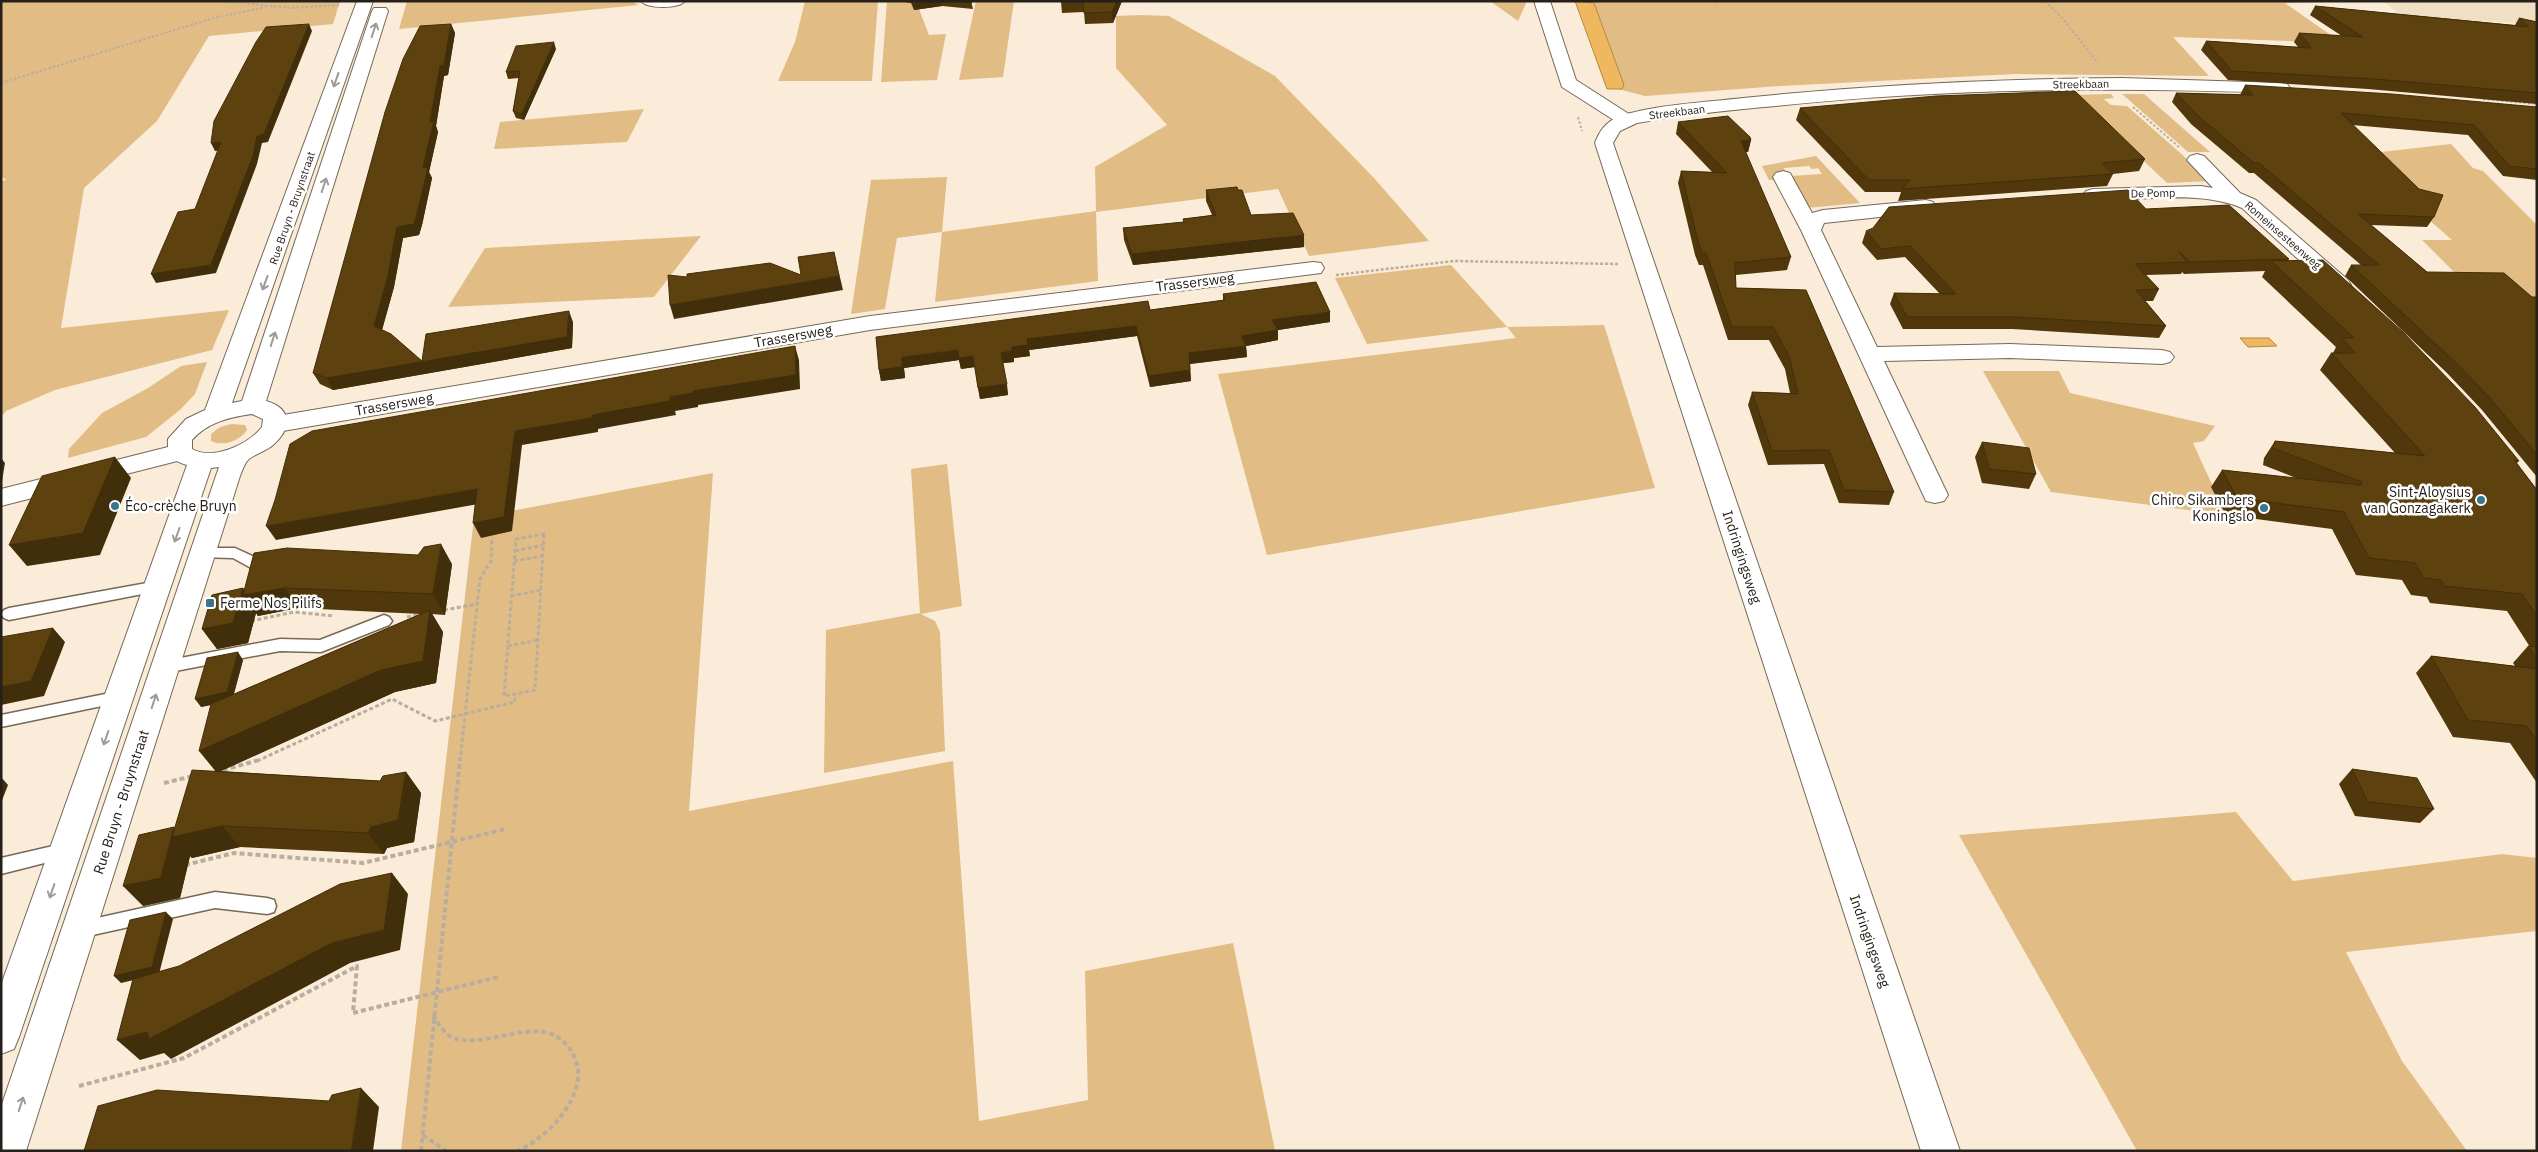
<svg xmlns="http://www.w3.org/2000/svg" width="2538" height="1152" font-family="'IBM Plex Sans',sans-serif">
<rect width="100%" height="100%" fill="#faecd8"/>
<path fill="#f1dfc4" d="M2382,1H2537V24L2404,17Z"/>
<path fill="#e1bc85" d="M1,1H340L333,24L209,36L157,121L84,188L61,328L229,310L212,350L55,390L6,411L1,417V181L6,180L1,176Z
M407,1H630L639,5L399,29Z
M805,1H878L872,81H778L795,42Z
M887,1H916L929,35L946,34L937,80L881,82Z
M976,1H1014L1003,77L959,80Z
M1490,1H1527L1518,21Z
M1587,1H2366L2285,3L2342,43L2173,37L2209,76L2015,74L1781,86L1645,96L1614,88Z
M1142,15L1169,16L1275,76L1374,178L1429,241L1309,256L1278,189L1096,212L1098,281L935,302L942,232L897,238L885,309L851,314L871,180L947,177L942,232L1096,211L1095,167L1167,125L1116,68V16Z
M2111,94L2114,98L2104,99L2111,105L2127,106L2212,181L2167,183L2074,95Z
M2122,94H2144L2210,152H2188Z
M644,109L627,142L494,149L500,122Z
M2451,144L2473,168L2483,171L2537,225V307H2489L2422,240H2452L2355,155Z
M1816,156L1860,203L1806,208L1791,176L1822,174L1818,168L1812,169L1809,166L1784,168L1787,177L1779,180H1769L1762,166Z
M701,236L654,297L448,307L485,248Z
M1451,265L1507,327L1604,325L1655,488L1267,555L1218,374L1516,338L1507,327L1367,344L1335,278Z
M207,362L195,394L181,409L146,437L68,458L69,449L102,413L148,388L181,366Z
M1983,371H2059L2070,393L2215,426L2204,441L2193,443L2226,515L2051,492Z
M232,424L245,425L247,430C240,441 222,447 211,441V434L220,427Z
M947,464L962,606L921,614L935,621L940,632L945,751L824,773L826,630L920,613L911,469Z
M713,473L689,811L953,761L979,1121L1088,1100L1085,971L1233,943L1275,1151H401L474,518Z
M2236,812L2293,881L2502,854L2537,858V931L2346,952L2402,1061L2467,1151H2137L1959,835Z"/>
<path fill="#efb85e" stroke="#b28a49" d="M1575,1L1594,3L1624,85L1622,89H1607Z
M2240,338H2269L2277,346L2248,347Z"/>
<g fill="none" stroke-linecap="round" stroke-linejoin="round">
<g stroke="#756957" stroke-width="3">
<path id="service" d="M203,548H235L261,560L276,563L278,567L271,572L253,569L233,558L198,557L196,553L198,549Z
M158,581L163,582L166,586L163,590L9,620L4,618L1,614L4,610L9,608Z
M384,615L389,617L392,621L389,625L321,652L280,651L165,673L159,671L157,667L159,663L165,661L280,639L320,640Z
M120,691L126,693L128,697L126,701L1,727V715Z
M66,843L72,846L75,851L72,856L1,874V858Z
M215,892L267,898L274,900L276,906L274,912L267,914L215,908L79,938L72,936L70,930L72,924L79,922Z"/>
</g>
<g stroke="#756957" stroke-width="2">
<path id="minor" d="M641,1H685C679,9 647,9 641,1Z
M1534,1H1550L1576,80L1632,116L1635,120L1632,124H1620L1562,87Z
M2197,154L2204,156L2240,193L2256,200L2348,280L2351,285L2348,290L2340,291L2332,290L2242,208C2200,190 2139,200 2093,201L2086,199L2083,195L2086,191L2093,189L2201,186L2213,188L2187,160L2190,156Z
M1783,171L1790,173L1812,213L1823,210L1926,200L1933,202L1936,206L1933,210L1926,212L1824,223L1821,230L1877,347L2010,344L2162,350L2170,352L2174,357L2170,362L2162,364L2010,358L1884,361L1948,495L1944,501L1935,503L1926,501L1801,230L1773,177L1776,173Z
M1313,262L1321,263L1324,268L1321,273L870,330L277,432L268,429L265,424L268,419L277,416L870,316Z
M180,444L189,446L192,452L189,458L1,506V489Z"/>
</g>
<g stroke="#756957" stroke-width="2">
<path id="tertiary" d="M357,1H373L232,403L242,401L372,11L374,8H386L388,11L266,401C292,408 292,429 273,445C266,451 257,453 249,459C245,462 242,471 240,476L26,1151H1V1107L219,467L211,468L19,1037L14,1049L1,1054V985L187,465C172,461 167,454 168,439L186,419L205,410ZM252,414L263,419L262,427C249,444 213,461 192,449V440C208,422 230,417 252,414Z
M2122,78L2281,83L2287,84L2290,88L2287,92L2281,93C2112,87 1944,88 1776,106C1730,110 1683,115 1637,123L1620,131L1613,143L1960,1151H1921L1595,143C1599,132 1605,123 1616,118C1646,105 1709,102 1743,98C1869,85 1995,79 2122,78Z"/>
</g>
<path stroke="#b9ae9e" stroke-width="2" stroke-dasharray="2.5 2" stroke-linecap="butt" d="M225,1L290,8L339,5
M303,1L340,2
M1714,1L1717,5
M2045,1L2062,18L2098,63
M1,83L214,18L266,7
M2483,99L2537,104
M2133,107L2179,147
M1578,117L1582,131"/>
<path stroke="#b9ae9e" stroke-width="2.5" stroke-dasharray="3 2" stroke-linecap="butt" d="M1336,275L1454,261L1618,264"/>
<path stroke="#b9ae9e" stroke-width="3" stroke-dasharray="4 2.5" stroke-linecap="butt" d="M544,534L535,690L504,696L516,539Z
M515,551L543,545
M514,561L543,556
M511,596L541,590
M444,610L478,604
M407,617L420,614
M251,621L294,612L334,616
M508,646L538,640
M257,761L392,699L435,721L515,702V694
M460,761L480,579L491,561L492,537"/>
<path stroke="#b9ae9e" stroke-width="4" stroke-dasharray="5 3" stroke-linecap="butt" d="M223,770L259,760
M164,783L193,776
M185,865L234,853L363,863L506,829
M433,1015C439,1024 445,1036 456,1039C496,1048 547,1008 573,1054C579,1066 580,1078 575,1091C566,1117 542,1139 518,1151
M79,1086L184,1058L357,966L353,1013L498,977
M423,1135L446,1151
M421,1151L460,760"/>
<use href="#service" fill="#fff" fill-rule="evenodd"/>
<use href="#minor" fill="#fff" fill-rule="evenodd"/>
<use href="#tertiary" fill="#fff" fill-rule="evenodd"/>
</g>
<path fill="#50380c" d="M898,1H971L973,9L942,6L914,10L911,3Z
M1050,1H1122L1113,23L1085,24L1084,12L1062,13L1061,2H1050Z
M2315,6L2515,25L2519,18L2537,22V104L2368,89L2228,80L2201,50L2206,41L2298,47L2294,42L2299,33L2342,36L2310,15Z
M451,24L455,33L448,75L444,76L436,126L438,132L429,172L432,178L422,225L419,235L403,238L394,287L382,330L422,361L573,322L572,348L333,390L320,384L313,373Z
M556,49L524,120L516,118L513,111L519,78L508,79L506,72Z
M2245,85L2537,107V180L2503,176L2468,135L2352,125L2434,217L2427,227L2371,225L2427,272L2532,297H2537V477L2482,410L2447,373L2345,276L2351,265H2361L2254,173H2249L2191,124L2172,102L2176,93L2240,95Z
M1800,108L2145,159L2139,171L2113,174L2107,186L1898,201L1901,192H1865L1796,120Z
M1678,122L1751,140L1748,152H1745L1791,257L1787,270L1736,275V288L1806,290L1894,492L1889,505L1839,503L1824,464L1768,465L1748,405L1752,392L1790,393L1785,369L1769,340H1728L1703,265H1699L1695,255L1678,183L1681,171L1712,172L1676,134Z
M1206,190L1251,215L1304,247L1133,265L1124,240L1123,228L1183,222V219L1212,215L1206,201Z
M2146,209L2289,259L2288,260L2519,461L2517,463L2537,490V783L2510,743L2453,737L2416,673L2431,656L2515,666L2513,663L2528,646L2530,647L2507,611L2430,603L2427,597L2411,595L2402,580L2356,575L2332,529L2226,515L2211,487L2222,470L2296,478L2263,465L2264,458L2275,441L2395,453L2320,370L2331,353H2333L2336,347L2262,277L2265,271L2184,274L2182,272L2181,274L2146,275L2159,289L2153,301H2145L2166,326L2159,338L2012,329H1903L1890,304L1894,293L1940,294L1905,257L1877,260L1862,243L1866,231Z
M1223,294L1330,322L1278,330V340L1246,346L1247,357L1190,364L1191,381L1150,387L1137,336L1029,350L1030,356L1014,358V362L1003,363L1008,395L980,399L975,367L961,369L959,360L904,368L905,378L881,381L879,370L1150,310L1223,300Z
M1982,442L2036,474L2029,489L1982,483L1975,457Z
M452,564L445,615L432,614L443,632L436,683L395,692L220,771L380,781L406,772L421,793L414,842L387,848L384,854L240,847L192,858L190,856L180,898L143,906L175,828L215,771L211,705L201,707L243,660L234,694L421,614L298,608L258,616L256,613L248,643L217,649L202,629L243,588L245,591Z
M2352,769L2434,809L2420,823L2355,816L2339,784Z"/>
<path fill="#412e0a" d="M932,1H941L942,6L914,10L913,4Z
M1117,1H1122L1113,23L1112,12Z
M309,24L312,31L268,142L262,143L257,164L216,273L156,283L151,274L257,136Z
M451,24L455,33L448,75L444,76L436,126L438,132L429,172L432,178L422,225L419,235L403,238L394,287L380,337L374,326L397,227L423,167L430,122L440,66Z
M554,42L556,49L524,120L522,114Z
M1751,140L1748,152L1738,153L1741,141Z
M221,142L225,150L215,151L211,143Z
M1304,235V247L1133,265L1132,254Z
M834,252L843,290L674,319L670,305L839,276Z
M569,311L573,322L572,348L333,390L327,378L567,337Z
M1330,312V322L1278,330V340L1246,346L1247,357L1189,364V353L1242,336L1272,320Z
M1136,326L1137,336L1029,350L1030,356L1014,358V362L1003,363L1001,353L1027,339Z
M795,346L799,360L800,389L698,405V407L675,411L676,415L598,429V432L522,445L512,531L481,538L473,523L515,431L592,415L693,391Z
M958,350L973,356L975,367L961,369L959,360L904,368L905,378L881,381L879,370L902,357Z
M1190,370L1191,381L1150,387L1149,376Z
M1007,384L1008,395L980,399L978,388Z
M115,457L131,478L100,555L27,566L9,545Z
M1,458L5,463L1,487Z
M477,489L484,503L276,540L266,526Z
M441,544L452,564L445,615L433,594Z
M243,588L247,595L285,588L298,608L258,616L256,613L248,643L217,649L202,629Z
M430,610L443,632L436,683L395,692L217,773L199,751Z
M53,628L65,642L44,696L1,705V687Z
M238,652L243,660L232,700L201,707L195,699Z
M406,772L421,793L414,842L387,848L384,854L368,833L371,827Z
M1,777L8,785L1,803Z
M222,826L240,847L192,858L190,856L180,898L143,906L123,886L174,827L181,835Z
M392,873L408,894L400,950L350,963L171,1059L164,1053L140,1060L117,1040Z
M166,912L173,919L159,974L121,983L114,976Z
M361,1088L379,1107L373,1151H351Z"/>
<path fill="#5d410e" stroke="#412e0a" d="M912,1H932L913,4Z
M952,1H971L972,3Z
M1061,1H1117L1112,12L1084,13L1083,1L1061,2Z
M2315,6L2529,27L2519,18L2537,22V93L2374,79L2232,71L2206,41L2309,48L2311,47L2299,33L2363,37Z
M309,24L264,134L257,136L253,156L211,265L151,274L178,212L195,209L221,142L211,143L214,121L256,42L266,27Z
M451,24L444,65L440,66L430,122L434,121L423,167L428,168L417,214L414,224L397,227L388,276L374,326L391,334L422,361L426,334L569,311L567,337L327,378L313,373L385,112L403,59L420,26Z
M554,42L522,114L513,111L520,71L506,72L516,46Z
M2245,85L2392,94L2537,107V169L2509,166L2474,125L2341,113L2419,189L2443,195L2434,217L2358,214L2427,272L2504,273L2532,297H2537V455L2491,399L2455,362L2351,265H2379L2259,163H2254L2196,114L2176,93L2253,95Z
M2075,91L2145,159L2102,163L2113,174L1902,189L1910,180H1869L1800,108L1936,96Z
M1728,116L1750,137L1751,140L1741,141L1791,257L1735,263L1736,288L1806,290L1894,492L1844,490L1829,450L1772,451L1752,392L1798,394L1789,356L1773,327H1732L1706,253H1702L1698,242L1681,171L1727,173L1678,122Z
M1237,187L1238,190H1242L1251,215L1293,213L1304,235L1132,254L1123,228L1184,222L1183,219L1216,215L1206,190Z
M2128,190L2146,209L2229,205L2289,259L2190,262L2179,252L2187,262L2135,264L2159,289L2136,290L2166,326L2017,317H1907L1894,293L1956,294L1910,246L1881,249L1866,231L1873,228L1889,207Z
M834,252L839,276L670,305L668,275L687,277V274L770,263L801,275L798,257Z
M2323,260L2403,332L2475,407L2519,461L2514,460L2537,490V616L2522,594L2444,586L2441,580L2424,578L2415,563L2369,558L2344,512L2237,498L2222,470L2361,485L2362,482L2273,448L2275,441L2425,456L2331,353H2355L2342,338H2354L2271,261Z
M1316,282L1330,312L1272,320L1278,330L1242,336L1246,346L1189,353L1190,370L1149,376L1136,326L1027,339L1028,345L1012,347V351L1001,353L1007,384L978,388L973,356L959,358L958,350L902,357V367L879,370L876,337L1148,301L1150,310L1225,300L1223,294Z
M795,346L796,375L693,391V393L670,397V401L592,415V418L515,431L504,517L473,523L477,489L266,526L275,500L290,444L312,431Z
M1982,442L2029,448L2036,474L1989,469Z
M115,457L83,533L9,545L42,476Z
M441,544L433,594L285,588L243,595L254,553L287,548L418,555L424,547Z
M243,588L233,623L202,629L212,595Z
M430,610L423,661L381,670L199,751L211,704Z
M53,628L31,681L1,687V637Z
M2528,646L2537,647V658Z
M238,652L227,692L195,699L207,658Z
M2431,656L2537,669V741L2526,726L2468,720Z
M2352,769L2417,778L2434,809L2368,802Z
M192,770L380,781L383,776L406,772L398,820L371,827L368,833L222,826L172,837Z
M174,827L161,878L123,886L139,835Z
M392,873L384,930L332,943L149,1039L147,1032L117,1040L133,979L179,966L340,884Z
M166,912L152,967L114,976L130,920Z
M361,1088L351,1151H84L98,1106L157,1090L329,1101L332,1095Z"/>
<defs><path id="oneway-shaft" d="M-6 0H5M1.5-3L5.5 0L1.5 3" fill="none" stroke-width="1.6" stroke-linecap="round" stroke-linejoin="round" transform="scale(1.25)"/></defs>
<g stroke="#9d9b98">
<use href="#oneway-shaft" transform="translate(374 30) rotate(-72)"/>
<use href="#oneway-shaft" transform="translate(336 80) rotate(109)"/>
<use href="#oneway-shaft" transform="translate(324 185) rotate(-72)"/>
<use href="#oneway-shaft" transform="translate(265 283) rotate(110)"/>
<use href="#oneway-shaft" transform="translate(273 339) rotate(-72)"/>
<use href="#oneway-shaft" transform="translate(177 535) rotate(110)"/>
<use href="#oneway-shaft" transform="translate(154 701) rotate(-72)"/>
<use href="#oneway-shaft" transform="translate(106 738) rotate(109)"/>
<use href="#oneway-shaft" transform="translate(52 891) rotate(109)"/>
<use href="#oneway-shaft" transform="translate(21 1104) rotate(-72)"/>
</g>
<g fill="#3a758e" stroke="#fff" stroke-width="2">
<circle cx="2481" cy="500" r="5"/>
<circle cx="115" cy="506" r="5"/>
<circle cx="2264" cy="508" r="5"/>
<rect x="205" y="598" width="10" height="10" rx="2.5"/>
</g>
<g text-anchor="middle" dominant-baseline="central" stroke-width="5" stroke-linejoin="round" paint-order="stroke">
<g font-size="11" fill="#252019" stroke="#fff">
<text transform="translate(2081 84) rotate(-1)">Streekbaan</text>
<text transform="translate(1677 112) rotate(-7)">Streekbaan</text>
<text transform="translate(2153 193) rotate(-1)">De Pomp</text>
<text transform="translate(292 208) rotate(-71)">Rue Bruyn - Bruynstraat</text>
<text transform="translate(2283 235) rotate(41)">Romeinsesteenweg</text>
</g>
<g font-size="14" fill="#252019" stroke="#fff">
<text transform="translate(1195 282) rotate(-7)">Trassersweg</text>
<text transform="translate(793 336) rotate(-10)">Trassersweg</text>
<text transform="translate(394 404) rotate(-10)">Trassersweg</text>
<text transform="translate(1742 557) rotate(72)">Indringingsweg</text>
<text transform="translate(121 802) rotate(-72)">Rue Bruyn - Bruynstraat</text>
<text transform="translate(1870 941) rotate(71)">Indringingsweg</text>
</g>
<g font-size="14" fill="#252019" stroke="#fff" text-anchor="end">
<text x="2471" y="492">Sint-Aloysius<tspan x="2471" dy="16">van Gonzagakerk</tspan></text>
<text x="2254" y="500">Chiro Sikambers<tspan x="2254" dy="16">Koningslo</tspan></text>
<text x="125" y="506" text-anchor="start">Éco-crèche Bruyn</text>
<text x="220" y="603" text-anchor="start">Ferme Nos Pilifs</text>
</g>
</g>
<rect width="2538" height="1152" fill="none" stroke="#252019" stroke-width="5"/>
</svg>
